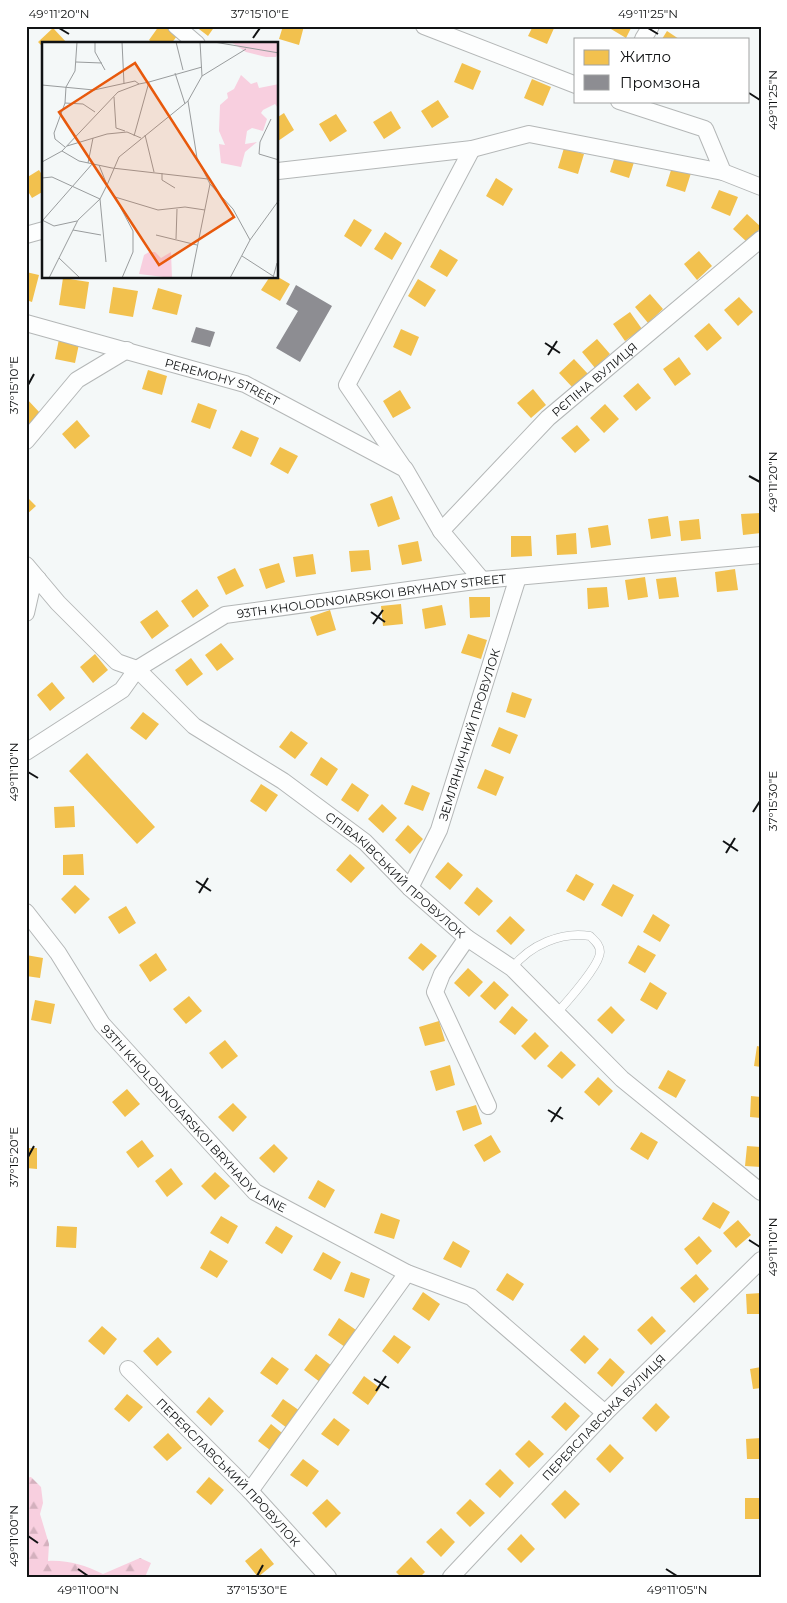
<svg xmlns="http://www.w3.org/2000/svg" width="787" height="1603" font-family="Montserrat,sans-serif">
<defs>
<pattern id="forest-firs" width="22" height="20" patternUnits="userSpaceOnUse" patternTransform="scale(1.25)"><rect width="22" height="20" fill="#f8cfdf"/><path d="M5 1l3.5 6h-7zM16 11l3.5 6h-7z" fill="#d4b1be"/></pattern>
</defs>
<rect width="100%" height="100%" fill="#f4f8f8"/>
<path fill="url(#forest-firs)" d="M31,1477L41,1487L43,1503L40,1514L49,1544L48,1561C68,1560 84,1565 103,1574L140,1558L151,1563L145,1577H26V1478Z"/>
<path fill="#f2c14e" d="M159,26H164L177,36L171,44H154L149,40Z
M195,26H215L208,36Z
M283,26H304L299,45L279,39Z
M533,26H555L547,44L528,36Z
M606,26H632L626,38Z
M53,28L68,44H44V48L38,42Z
M667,31L679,39H662Z
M462,63L481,71L473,90L454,82Z
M532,79L551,87L543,106L524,98Z
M438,100L449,117L432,128L421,111Z
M391,111L401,128L384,139L373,122Z
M284,113L294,130L278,141V117Z
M336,114L347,131L330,142L319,124Z
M564,148L584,154L578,174L558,168Z
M616,153L635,159L629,178L610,172Z
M672,167L691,173L685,192L666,186Z
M39,170L44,178V191L32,198L26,188V178Z
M496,178L513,189L503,206L486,196Z
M719,190L738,197L730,216L711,208Z
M747,214L761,227L748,243L733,229Z
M354,219L372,230L361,247L344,236Z
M385,232L402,243L392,260L374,249Z
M440,249L458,260L447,277L430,267Z
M699,251L712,266L697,280L684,264Z
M26,272L39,275L32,302L26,300Z
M278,277L290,284L280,301L261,290L269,278Z
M63,278L89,282L85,309L59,305Z
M418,279L436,290L425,307L408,296Z
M113,287L138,291L133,317L109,313Z
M158,288L182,295L177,315L152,309Z
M650,294L663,309L648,323L635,307Z
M739,297L753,312L738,326L724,310Z
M630,312L642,329L625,341L613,324Z
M709,323L722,338L707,351L694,336Z
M401,329L419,337L411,356L393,347Z
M59,339L79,344L75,363L55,359Z
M597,339L610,354L595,368L582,352Z
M679,357L691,374L675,386L663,369Z
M574,359L588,374L573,388L559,373Z
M148,370L167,376L162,395L142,389Z
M638,383L651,398L636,411L623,396Z
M533,389L546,405L531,418L517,403Z
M400,390L411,408L393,418L383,401Z
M26,398L40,413L26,427Z
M198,403L217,410L210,429L191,422Z
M605,404L619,419L604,433L590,418Z
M77,420L90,436L75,449L62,434Z
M577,425L590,440L575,453L561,438Z
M241,430L259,438L251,457L232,448Z
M280,447L298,456L288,474L270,464Z
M26,496L36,506L26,515Z
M392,496L400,519L378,527L370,504Z
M761,513V533L743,535L741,514Z
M668,516L671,536L651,539L648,519Z
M699,519L701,539L681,541L679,521Z
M608,525L611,545L591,548L588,528Z
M576,533L577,554L557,555L556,535Z
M511,536H531L532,556L511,557Z
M418,541L422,561L402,565L398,545Z
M369,550L371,570L351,572L349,551Z
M313,554L316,574L296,577L293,557Z
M279,563L285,582L266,589L259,569Z
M235,568L244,586L226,595L217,577Z
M735,569L738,590L717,592L715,572Z
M645,577L648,597L628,600L625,580Z
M676,577L679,597L659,599L656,579Z
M607,587L609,607L588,609L587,588Z
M197,589L209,606L193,618L181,601Z
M469,597H490V617L470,618Z
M401,604L403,624L383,626L381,606Z
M442,605L446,625L425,629L422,609Z
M157,610L169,626L152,639L140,622Z
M330,610L336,630L317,636L310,617Z
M468,634L487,640L481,659L461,653Z
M221,643L234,659L217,671L205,655Z
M95,654L108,670L93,683L80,667Z
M191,658L203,674L187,686L175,670Z
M52,682L65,698L50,711L37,695Z
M512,692L532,699L525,718L506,712Z
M143,712L159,724L146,740L130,728Z
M499,727L518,735L510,754L491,746Z
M291,731L308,743L295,759L279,747Z
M87,753L155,827L137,844L69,771Z
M321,757L338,769L327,786L310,775Z
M485,769L504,777L496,796L477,788Z
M352,783L369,795L358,812L341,800Z
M261,784L278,795L266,812L250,801Z
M412,785L430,793L423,811L404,804Z
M382,804L397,818L383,833L368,819Z
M74,806L75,827L55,828L54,807Z
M408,825L423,839L410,854L395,840Z
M83,854L84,875H63V855Z
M350,854L365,868L351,883L336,870Z
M448,862L463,875L450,890L435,877Z
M576,874L594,884L584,901L566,891Z
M613,884L634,895L622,917L601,905Z
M75,885L90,899L75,914L61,899Z
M477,887L493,901L479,916L464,903Z
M126,906L136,923L119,934L108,917Z
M653,914L670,925L660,942L643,932Z
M510,916L525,930L511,945L496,931Z
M421,943L437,956L423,971L408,958Z
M638,945L656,955L645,973L628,963Z
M156,953L167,970L150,982L139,965Z
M26,955L43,958L40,978L26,976Z
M468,968L483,982L469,997L454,983Z
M494,981L509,995L495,1010L480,996Z
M650,982L667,993L657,1010L640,1000Z
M189,996L202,1011L186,1024L173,1009Z
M35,1000L55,1004L51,1024L31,1020Z
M512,1006L528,1020L515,1035L499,1022Z
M611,1006L625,1020L612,1034L597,1020Z
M439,1021L445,1041L425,1046L419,1027Z
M535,1032L549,1046L535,1060L521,1046Z
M225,1040L238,1056L222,1069L209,1053Z
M757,1046L761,1047V1067L754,1066Z
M561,1051L576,1065L562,1079L547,1066Z
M450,1065L455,1085L436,1091L430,1071Z
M668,1070L686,1080L676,1098L658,1088Z
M598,1077L613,1091L599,1106L584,1092Z
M127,1089L140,1104L125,1117L112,1102Z
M751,1096L761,1097V1118L750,1117Z
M233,1103L247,1117L233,1132L218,1117Z
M476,1105L482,1124L463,1131L456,1111Z
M641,1132L658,1142L648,1160L630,1149Z
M491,1135L501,1152L484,1162L474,1145Z
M142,1140L154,1156L138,1168L126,1152Z
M274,1144L288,1158L274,1173L259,1158Z
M747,1146L761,1147V1167L745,1166Z
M26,1148H37V1169L26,1168Z
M171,1168L183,1184L167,1197L155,1181Z
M215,1172L230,1186L215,1200L201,1186Z
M318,1180L335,1190L325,1208L308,1198Z
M713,1202L730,1212L720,1229L702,1219Z
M381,1213L400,1220L394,1239L374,1233Z
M221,1216L238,1226L228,1244L210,1233Z
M738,1220L751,1235L736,1248L723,1233Z
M57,1226L77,1227L76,1248L56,1247Z
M276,1226L293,1236L282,1254L265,1243Z
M699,1236L712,1251L697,1265L684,1249Z
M453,1241L470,1251L461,1268L443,1259Z
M210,1250L228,1261L217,1278L200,1268Z
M323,1252L341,1262L331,1280L313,1270Z
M351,1272L370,1279L364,1298L344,1291Z
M507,1273L524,1284L513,1301L496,1290Z
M696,1274L709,1289L694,1303L680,1288Z
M423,1292L440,1304L429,1321L412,1309Z
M761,1293V1314H747L746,1294Z
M652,1316L666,1331L651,1345L637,1330Z
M339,1318L356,1330L345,1347L328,1335Z
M102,1326L117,1339L104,1355L88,1341Z
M394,1335L411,1347L398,1364L382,1351Z
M584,1335L599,1349L585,1364L570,1350Z
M158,1337L172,1352L157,1366L143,1351Z
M316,1354L332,1366L320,1382L304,1370Z
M272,1357L289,1369L277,1385L260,1373Z
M610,1358L625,1372L612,1387L597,1373Z
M761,1367V1388L753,1389L750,1369Z
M364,1376L380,1388L368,1405L352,1393Z
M127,1394L143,1407L129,1422L114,1409Z
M209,1397L224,1411L211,1426L196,1412Z
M283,1399L300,1411L287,1428L271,1416Z
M565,1402L580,1416L566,1431L551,1417Z
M656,1403L670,1417L656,1432L642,1418Z
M334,1418L350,1430L338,1446L321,1434Z
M271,1424L287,1437L274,1453L258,1441Z
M168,1433L182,1448L167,1461L153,1447Z
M761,1438V1459H747L746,1439Z
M529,1440L544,1454L529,1468L515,1454Z
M610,1444L624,1458L610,1473L596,1459Z
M303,1459L319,1471L307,1487L290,1475Z
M500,1469L514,1483L500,1498L485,1484Z
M209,1477L224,1490L211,1505L196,1492Z
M565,1490L580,1504L565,1519L551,1504Z
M745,1498H761V1519H745Z
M327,1499L341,1513L326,1528L312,1513Z
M470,1499L485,1513L470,1527L456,1513Z
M441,1528L455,1542L441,1557L426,1542Z
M521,1534L535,1549L521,1563L507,1549Z
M261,1548L274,1564L258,1577L245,1561Z
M411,1557L425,1572L420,1577H401L396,1572Z"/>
<path fill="#8d8d92" d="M296,285L332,306L300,362L276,348L298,311L286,304Z
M196,327L215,332L210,347L191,342Z"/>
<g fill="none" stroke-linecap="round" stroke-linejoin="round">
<g stroke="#b4b7b7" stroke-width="9">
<path id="lane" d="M512,968C530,945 562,931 590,936C595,941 600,945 600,952C600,965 566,1003 556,1014"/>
</g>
<g stroke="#b4b7b7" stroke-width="18">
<g id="street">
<path d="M176,26L197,44"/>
<path d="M424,26L576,85"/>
<path d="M643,39L651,26"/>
<path d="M619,101L705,129L723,172L761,187"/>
<path d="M278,171L472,149L529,134L723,172"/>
<path d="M26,235L44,230"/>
<path id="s1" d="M26,323L245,384L405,469L441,531L482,580"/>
<path d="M26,441L77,380L127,350"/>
<path d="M403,467L347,385L472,149"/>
<path id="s2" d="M441,531L548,418L761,239"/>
<path id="s3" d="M26,565L58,603L117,662L137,669L194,726L283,781L365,842L410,888L467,938L512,968L622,1079L761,1192"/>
<path d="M26,613L31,591L38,579"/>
<path id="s4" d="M26,752L122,690L137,669L225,615L482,580L761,555"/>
<path id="s5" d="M410,888L439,830L518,577"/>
<path id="s6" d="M26,912L58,953L102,1024L255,1192L407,1273L471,1297L605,1413"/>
<path d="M467,938L442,974L435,992L488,1106"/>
<path id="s7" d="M128,1369L250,1491L328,1577"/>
<path d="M250,1491L407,1273"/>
<path id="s8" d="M451,1577L605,1413L761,1260"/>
</g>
</g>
<use href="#lane" stroke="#fdfefe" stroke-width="8"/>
<use href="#street" stroke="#fdfefe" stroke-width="16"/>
</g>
<path fill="none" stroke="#111314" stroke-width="2" d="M59,28L69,34M648,28L658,34M253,38L260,28M749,93L760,100M545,343L560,353M548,355L557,341M28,385L34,374M749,476L760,482M371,612L385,622M373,624L383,610M28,772L38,778M753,812L760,801M723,841L738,851M726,853L735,838M196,881L211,891M199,893L208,878M548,1110L563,1119M551,1122L561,1107M28,1157L34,1146M749,1240L760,1247M374,1379L389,1388M376,1391L386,1376M28,1536L38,1543M78,1569L88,1576M666,1569L677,1576M257,1576L263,1565"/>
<g text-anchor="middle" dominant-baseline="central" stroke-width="5" stroke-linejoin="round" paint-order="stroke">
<g font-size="12" fill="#111314" stroke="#fff">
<text stroke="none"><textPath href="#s2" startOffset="216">РЄПІНА ВУЛИЦЯ</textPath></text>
<text stroke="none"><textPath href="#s1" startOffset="205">PEREMOHY STREET</textPath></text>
<text stroke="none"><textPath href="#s4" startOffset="391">93TH KHOLODNOIARSKOI BRYHADY STREET</textPath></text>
<text stroke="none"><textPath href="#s5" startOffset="165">ЗЕМЛЯНИЧНИЙ ПРОВУЛОК</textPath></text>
<text stroke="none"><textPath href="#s3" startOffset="486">СПІВАКІВСЬКИЙ ПРОВУЛОК</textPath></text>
<text stroke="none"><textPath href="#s6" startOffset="268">93TH KHOLODNOIARSKOI BRYHADY LANE</textPath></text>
<text stroke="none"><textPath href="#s8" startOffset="221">ПЕРЕЯСЛАВСЬКА ВУЛИЦЯ</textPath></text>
<text stroke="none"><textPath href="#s7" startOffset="144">ПЕРЕЯСЛАВСЬКИЙ ПРОВУЛОК</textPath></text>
</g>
</g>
<g transform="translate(42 42)">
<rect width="236" height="236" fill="#f4f8f8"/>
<path d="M189,0H236V11L234,15H224L204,10ZM199,33L209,42L215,40L217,46L237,42L236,66L233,62L221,68L219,71L225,77L221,89L210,86L205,89L203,102L215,100L203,110L199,125L179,121L177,102L183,103L177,89L178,63L186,56L185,51L192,47ZM107,210H113L119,216L129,210L130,236L97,232L102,213Z" fill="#f8cfdf"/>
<path fill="none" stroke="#999c9d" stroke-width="1" d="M53,0V10L63,28M80,0L82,42M134,0L141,28M158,0L160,34M172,0L237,11M204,7L160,34L146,59L155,116L168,142L191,167L208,198M34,20L60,21M133,31L143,62M0,43L52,48L93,39L97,42L107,40L160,25M72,55L74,86L83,89M146,59L77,115L65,143L73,155L116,168L143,165L163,168M23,61L41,62L53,70M229,77L218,100L217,112L237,118M103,93L112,130M92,94L107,40M25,104L65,92L85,90L99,96M23,105L13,97L12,91L23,61L24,45L33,29L35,0M20,109L37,119L70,126L166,137M0,120L20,109L76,50L97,42M46,121L51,96M120,131V138L133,146M0,136L10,135L58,157L64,220M73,155L91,189V210L80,236M0,178L12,184L35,179M1,178L51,121M31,188L59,193M114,193L155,203M134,197L135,167M200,214L231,234M17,216L38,236M7,236L36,178L58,157L65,143L57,123M149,236L168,142M188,236L208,198L237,158M231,236L235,221"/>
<path fill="#e8590c" fill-opacity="0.15" stroke="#e8590c" stroke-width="2.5" d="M93,21L192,175L117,223L17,70Z"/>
<rect width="236" height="236" fill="none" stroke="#111314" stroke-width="2.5"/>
</g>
<rect width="787" height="1603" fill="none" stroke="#ffffff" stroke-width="55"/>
<rect x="574" y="38" width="175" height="65" fill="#ffffff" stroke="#a0a1a1"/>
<rect x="584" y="50" width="25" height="15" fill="#f2c14e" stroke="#a0a1a1"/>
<text x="620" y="62" font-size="15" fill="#111314">Житло</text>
<rect x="584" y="75" width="25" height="15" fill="#8d8d92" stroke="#a0a1a1"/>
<text x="620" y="88" font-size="15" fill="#111314">Промзона</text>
<rect x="28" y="28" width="732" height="1548" fill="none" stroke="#111314" stroke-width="2"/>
<g font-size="12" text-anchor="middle" fill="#111314">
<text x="59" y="18">49°11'20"N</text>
<text x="260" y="18">37°15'10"E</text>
<text x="648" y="18">49°11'25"N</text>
<text transform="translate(773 100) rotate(-90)" y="4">49°11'25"N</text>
<text transform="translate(14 385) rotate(-90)" y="4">37°15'10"E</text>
<text transform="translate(773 482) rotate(-90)" y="4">49°11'20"N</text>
<text transform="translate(14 772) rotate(-90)" y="4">49°11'10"N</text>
<text transform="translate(773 801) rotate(-90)" y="4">37°15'30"E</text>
<text transform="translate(14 1157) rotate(-90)" y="4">37°15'20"E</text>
<text transform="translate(773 1247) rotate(-90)" y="4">49°11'10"N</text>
<text transform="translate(14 1536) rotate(-90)" y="4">49°11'00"N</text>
<text x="88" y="1594">49°11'00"N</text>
<text x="257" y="1594">37°15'30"E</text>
<text x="677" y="1594">49°11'05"N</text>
</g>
</svg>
